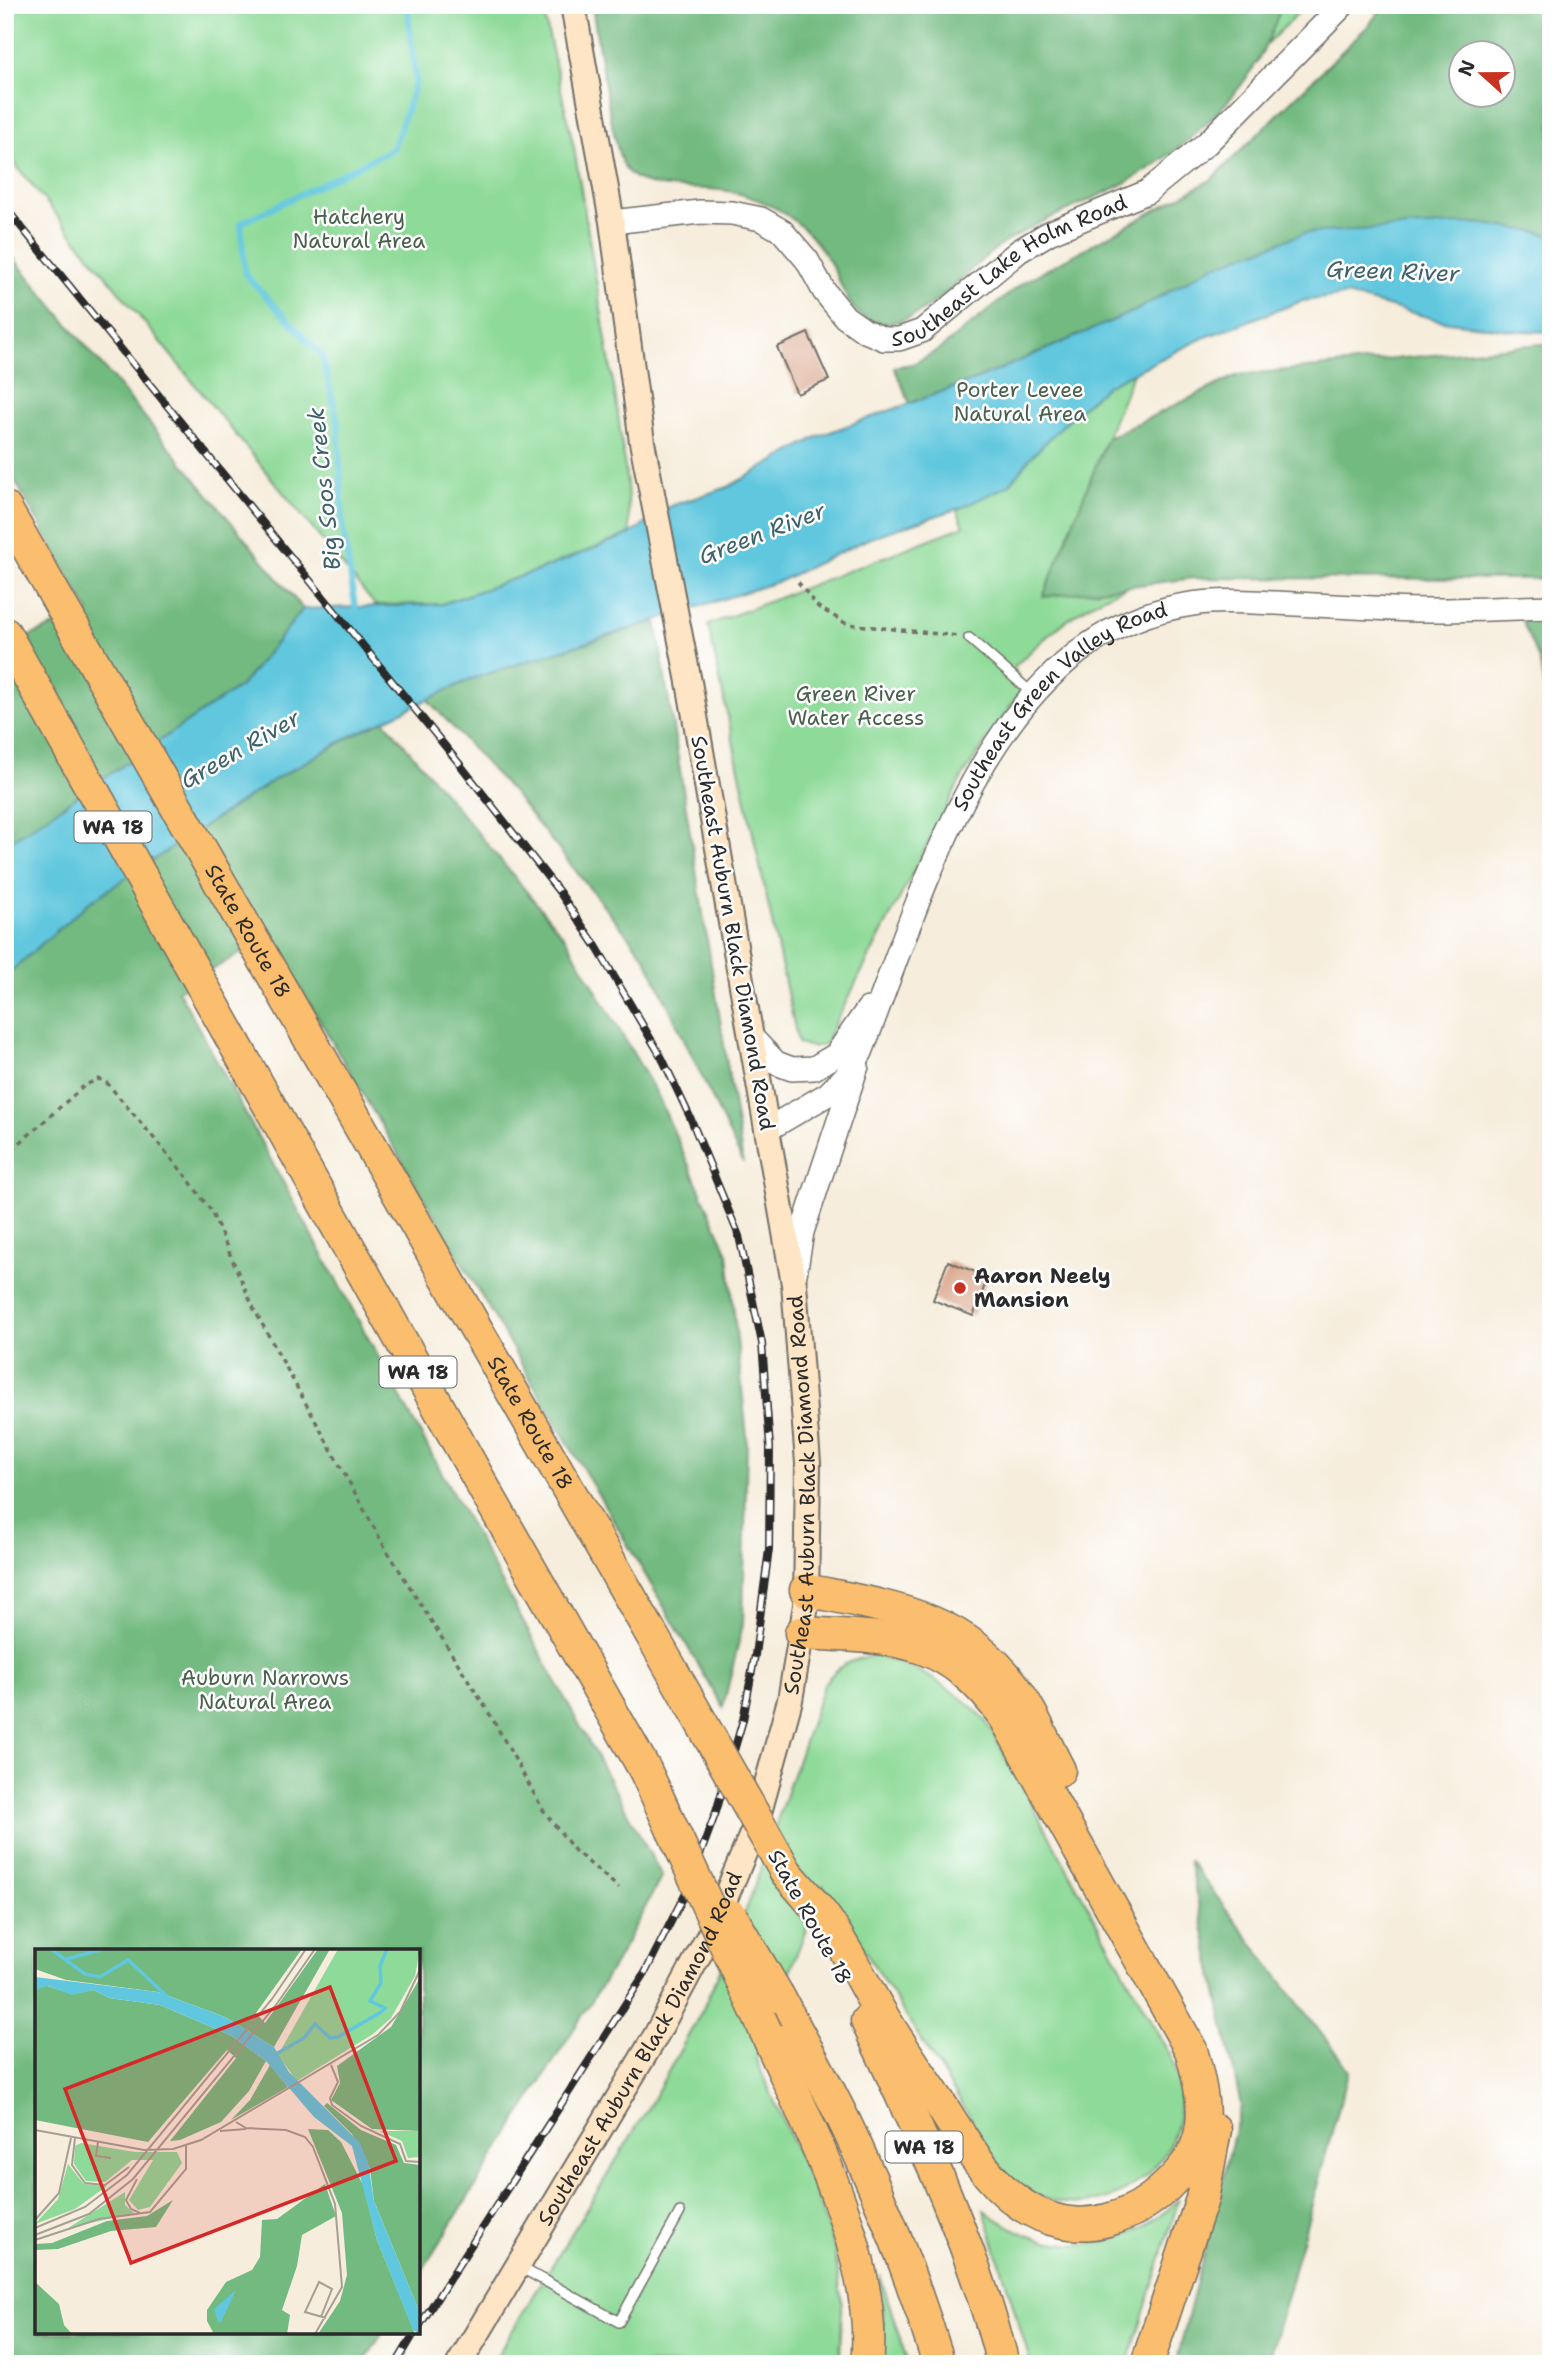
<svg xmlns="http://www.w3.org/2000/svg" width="1556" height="2369" font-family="'Shantell Sans',sans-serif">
<rect width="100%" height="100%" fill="#fff"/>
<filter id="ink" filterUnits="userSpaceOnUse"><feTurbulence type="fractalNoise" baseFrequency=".0143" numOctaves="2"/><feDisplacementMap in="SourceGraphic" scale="14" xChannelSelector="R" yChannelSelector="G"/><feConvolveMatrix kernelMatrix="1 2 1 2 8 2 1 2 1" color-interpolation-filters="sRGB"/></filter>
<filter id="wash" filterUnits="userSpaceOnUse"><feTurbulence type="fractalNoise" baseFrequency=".00686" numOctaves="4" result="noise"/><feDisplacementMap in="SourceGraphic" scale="28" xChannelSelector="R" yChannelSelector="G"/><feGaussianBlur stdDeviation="1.57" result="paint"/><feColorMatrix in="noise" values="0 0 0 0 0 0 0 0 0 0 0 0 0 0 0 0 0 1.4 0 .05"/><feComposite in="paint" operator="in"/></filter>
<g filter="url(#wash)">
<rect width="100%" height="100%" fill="#f6eddc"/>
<path fill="#8eda98" stroke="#5c8262" stroke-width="2" fill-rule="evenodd" d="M5,5H542L574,148L616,400L627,484L630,534L542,569L442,604L375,605L5,152Z
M1282,5H1306L1265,46Z
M1385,5H1551V191L1175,269L1096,465L1208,569C1183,574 1158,578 1134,585C1088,598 1047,635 1014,667L1023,688L961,779L824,1045L811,1047L798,1043L708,625L964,526L894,367L913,364L939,350L1024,282L1211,180L1368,26ZM1462,52H1504V94H1462Z
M875,1656C920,1667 954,1688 986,1721L1172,2059C1179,2082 1183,2105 1176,2128C1159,2188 1087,2223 1031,2192C1025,2188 1017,2185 1012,2181C1007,2176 1003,2169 999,2164C990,2152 982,2142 977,2128L823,1885L756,2060L816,2195L834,2247L842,2303L840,2364H492L648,2108L703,2009L748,1905L824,1684C837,1666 852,1658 875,1656Z
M1179,2199L1128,2364H1031L984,2210C1047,2258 1122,2257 1179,2199Z
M880,2275L908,2364H880L884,2331Z"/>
<path fill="#72ba80" stroke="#4e7256" stroke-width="2" fill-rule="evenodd" d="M592,5H1282C1277,18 1272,32 1266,45C1238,103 1176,157 1119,186C1080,206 1039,220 1001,245C967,267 926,327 880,323C846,320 842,278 826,256C814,237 796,220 777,209C764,202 746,195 732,192C702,184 647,196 626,170C613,155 597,33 592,5Z
M1385,5H1551V236L1538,232L1211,267L1137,310L980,378L910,403L894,367L913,364L939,350L1024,282L1211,180L1368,26ZM1462,52H1504V94H1462Z
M5,248L303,609L242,685L5,845V646L89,612L5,463Z
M1551,343V579L1194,578L1043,597L1107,438L1238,375Z
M1551,620V718L1539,660L1522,621Z
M656,621L743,1163L645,957L514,794L427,699L471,679Z
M383,719L566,939L657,1094L728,1253L747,1437L743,1624L723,1707L270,936L178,990L662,1876L616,1962L418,2277V1951H37V2332H383L363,2364H5V976L88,903L277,778Z
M1189,1860L1349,2070L1268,2364H1176L1241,2106Z"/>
<path fill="#60c7de" stroke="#467984" stroke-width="2" d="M1476,223L1538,232L1551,236V332L1517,331L1442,321L1347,295L1302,301L1203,338L1108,385L1072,416L1029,459L1009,485L963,507L872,537L780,581L471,679L351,736L277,778L88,903L5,976V845L242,685L303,609L442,604L542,569L630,534L671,506L728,487L819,436L980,378L1137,310L1211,267L1305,233Z"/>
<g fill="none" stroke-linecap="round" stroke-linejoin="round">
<path stroke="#60c7de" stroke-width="6" d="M356,612L343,529L338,422L322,356L245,274L241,223L393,149L416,82L407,5"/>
</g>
<g id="blocks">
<path fill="#dbaa91" d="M808,333L829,380L797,394L777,347Z
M948,1261L988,1277L973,1316L933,1300Z"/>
</g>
</g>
<g filter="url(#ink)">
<use href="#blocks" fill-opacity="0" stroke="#726f69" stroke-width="2"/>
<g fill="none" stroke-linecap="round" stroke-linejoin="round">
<g stroke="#726f69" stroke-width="12">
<path id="service" d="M969,638L1033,694
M518,2266L619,2322L680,2212"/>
</g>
<g stroke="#726f69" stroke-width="26">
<g id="tertiary">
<path id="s1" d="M612,222L700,212L732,213L761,219L782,231L807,260L824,291L845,317L865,331L884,339H899L922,331L1019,251L1049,233L1147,192L1207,143L1343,5"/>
<path d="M752,1038L776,1063L792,1069L814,1068L836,1055L868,1009"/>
<path id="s2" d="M768,1129L828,1094L846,1076L861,1052C924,893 991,632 1192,604C1220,600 1248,602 1276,603C1315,605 1354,607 1392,609C1445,612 1498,608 1551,607"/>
<path d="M795,1274L802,1232L857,1066"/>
</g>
</g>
<g stroke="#726f69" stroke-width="28">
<g id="secondary">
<path id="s3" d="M459,2364L655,2037L710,1934L755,1827L790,1700L806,1605L808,1463L794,1284L689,682L642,442L612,222L573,5"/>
</g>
</g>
<g stroke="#726f69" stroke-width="35">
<g id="motorway">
<path id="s4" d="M5,508L649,1630"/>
<path d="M5,634L485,1490L645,1770"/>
<path d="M806,1590C886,1607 960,1615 1012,1684C1031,1709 1044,1742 1059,1770"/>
<path d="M786,1872C799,1888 815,1904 827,1921C849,1953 866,1989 886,2022C903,2049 921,2076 939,2102C960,2135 986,2180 1018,2202C1077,2245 1143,2219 1185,2166C1213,2132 1202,2088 1191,2050L1005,1717C945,1634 895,1638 801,1633"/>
<path d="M778,1996C804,2045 832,2093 855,2144C888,2215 916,2289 939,2364"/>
<path d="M867,2021C919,2132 973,2245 1003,2364"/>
<path d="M766,2032C808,2125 879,2261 867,2364"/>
<path d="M1147,2364L1202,2199L1215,2130"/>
</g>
</g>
<path stroke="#726f69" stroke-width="3.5" stroke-dasharray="5 5" stroke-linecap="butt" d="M798,582L818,607L847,624L957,636
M5,1156L85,1085L99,1079L107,1083L186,1176L211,1211L254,1309L383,1544L492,1718L543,1810L575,1851L619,1888"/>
<use href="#service" stroke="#fff" stroke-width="9"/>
<use href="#tertiary" stroke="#fff" stroke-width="23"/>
<use href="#secondary" stroke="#fde5c5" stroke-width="24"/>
<use href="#motorway" stroke="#fbbe6e" stroke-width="32"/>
<g stroke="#2b2b2b" stroke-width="8">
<path id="rail" d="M5,207L458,762L560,893L596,946L662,1058L690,1117L739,1236L762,1343L770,1447L769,1549L755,1655L743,1720L716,1812L687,1890L645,1973L418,2328
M396,2364L415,2332"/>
</g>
<use href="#rail" stroke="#fff" stroke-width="5" stroke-dasharray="16" stroke-linecap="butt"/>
<g stroke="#726f69" stroke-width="35" stroke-linecap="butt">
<path id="motorway-bridge" d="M649,1630L786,1872
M645,1770L766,2032
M731,1916L778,1996"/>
</g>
<use href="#motorway-bridge" stroke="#fbbe6e" stroke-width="32"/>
</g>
</g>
<circle fill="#c8321e" stroke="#fff" stroke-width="2.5" cx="960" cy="1288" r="7"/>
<g text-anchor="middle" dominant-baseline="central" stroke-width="5" stroke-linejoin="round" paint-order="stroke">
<g fill="#fff" stroke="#6b6b6b" stroke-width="2">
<rect x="74.5" y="811.5" width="77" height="31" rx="5"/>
<rect x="379.5" y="1356.5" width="77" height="31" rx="5"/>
<rect x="885.5" y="2131.5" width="77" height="31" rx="5"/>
</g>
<g font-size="19" font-weight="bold" fill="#2b2b2b">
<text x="113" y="827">WA 18</text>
<text x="418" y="1372">WA 18</text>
<text x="924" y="2147">WA 18</text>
</g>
<g font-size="21" fill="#49604c" stroke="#fff">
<text x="359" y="217">Hatchery<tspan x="359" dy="24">Natural Area</tspan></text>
<text x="1020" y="390">Porter Levee<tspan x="1020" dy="24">Natural Area</tspan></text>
<text x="856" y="694">Green River<tspan x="856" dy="24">Water Access</tspan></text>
<text x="265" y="1678">Auburn Narrows<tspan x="265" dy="24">Natural Area</tspan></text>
</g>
<g font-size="21" fill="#2b2b2b" stroke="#fff">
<text stroke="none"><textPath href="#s1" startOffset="472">Southeast Lake Holm Road</textPath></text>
<text stroke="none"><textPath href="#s2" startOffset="534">Southeast Green Valley Road</textPath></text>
<text stroke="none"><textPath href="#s4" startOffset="488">State Route 18</textPath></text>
<text transform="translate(733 933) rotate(80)">Southeast Auburn Black Diamond Road</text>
<text stroke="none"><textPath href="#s4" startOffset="1055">State Route 18</textPath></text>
<text stroke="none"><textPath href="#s3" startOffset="952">Southeast Auburn Black Diamond Road</textPath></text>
<text transform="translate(810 1917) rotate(61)">State Route 18</text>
<text stroke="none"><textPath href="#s3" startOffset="364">Southeast Auburn Black Diamond Road</textPath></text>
</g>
<g font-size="21" font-weight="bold" fill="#2b2b2b" stroke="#fff" text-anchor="start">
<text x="974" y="1276">Aaron Neely<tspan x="974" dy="24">Mansion</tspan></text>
</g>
<g font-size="23" font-style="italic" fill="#3e626a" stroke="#fff">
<text transform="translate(1393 271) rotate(2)">Green River</text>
<text transform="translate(324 489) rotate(-96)">Big Soos Creek</text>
<text transform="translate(762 533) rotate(-21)">Green River</text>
<text transform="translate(240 749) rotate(-30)">Green River</text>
</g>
</g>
<g transform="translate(35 1949)">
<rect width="385" height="385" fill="#f6eddc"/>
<path d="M303,0H385L380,27L356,69L338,85L262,132L243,106ZM344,182H385V208L373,209L367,192ZM46,194L100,203H142L147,214L115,258L103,261L94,251L118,211H97L70,233L51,232L39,215L40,197ZM33,215L49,235L72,237L40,260L0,275L23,250ZM90,243V256L99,264L33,279Z" fill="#8eda98"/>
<path d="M0,0H267L221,64L230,74L283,0H295L239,98L190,68L123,43L31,31L0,20ZM385,29V182L337,180L296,151L305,134L302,117L356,78ZM0,33L37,45L59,41L74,49L125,56L197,87L231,112L214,142L186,173L145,191L135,192L201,109L192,101L113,193L0,171ZM235,116L253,138L196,171L215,151ZM292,154L326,181L361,196L369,214L385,216V364L339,252L335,220L317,185L289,157ZM273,180L293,181L306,193L328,236L342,291L380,385H283L305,352L312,326L307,264ZM290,235L301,267L267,286L262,317L247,361L255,366L252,385H179L172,372V361L191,333L217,321L225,308L227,271L242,270ZM138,251L121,278L76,282L23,300L0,301V295L17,294L72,272L112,267ZM0,333L24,355L29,376L37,385H0Z" fill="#72ba80"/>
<path d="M0,28L123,43L190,68L239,98L254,123L325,194L333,213L339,252L385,364V385L378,381L342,291L317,197L279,168L231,112L197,87L125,56L74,49L59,41L37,46L13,37L0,41ZM201,341L186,373H183L179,360Z" fill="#60c7de"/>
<path fill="none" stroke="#60c7de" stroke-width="3.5" d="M16,0L50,25L65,28L93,11L133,48M31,10L69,0M241,105L269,89L280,75L295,89L303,88L346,63L350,59L335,52L346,34L345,17L352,0"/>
<path fill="none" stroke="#a59f95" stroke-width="2" d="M296,116L303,133L295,149L297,156L326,177L365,195L371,212L385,213M201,173L211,179L251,181L270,188L278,198L300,255L307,338L280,385M0,181L109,201L138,200L166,191L343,86L365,63L385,21M185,182L211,180M40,189L37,216L50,234L70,236L94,218M63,193L61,207L76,209M102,230L91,251L96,260L105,264M0,271L24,244L36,189M0,279L50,258L92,226L237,50L271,0M0,286L54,265L98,230L241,56L280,0M0,291L64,270L115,263L151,220V197M286,368L297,340L284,333L270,363L291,369"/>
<path fill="#d62828" fill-opacity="0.15" stroke="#d62828" stroke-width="3.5" d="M295,38L361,212L96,314L30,140Z"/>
<rect width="385" height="385" fill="none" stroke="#2b2b2b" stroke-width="3.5"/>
</g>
<rect width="1556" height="2369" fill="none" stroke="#fff" stroke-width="28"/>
<g transform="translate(1482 74) rotate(291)"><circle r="33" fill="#ffffff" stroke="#aaaaaa" stroke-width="2"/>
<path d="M0-5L12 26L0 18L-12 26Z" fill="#c8321e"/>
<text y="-10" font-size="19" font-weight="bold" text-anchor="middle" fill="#2b2b2b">N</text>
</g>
</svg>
